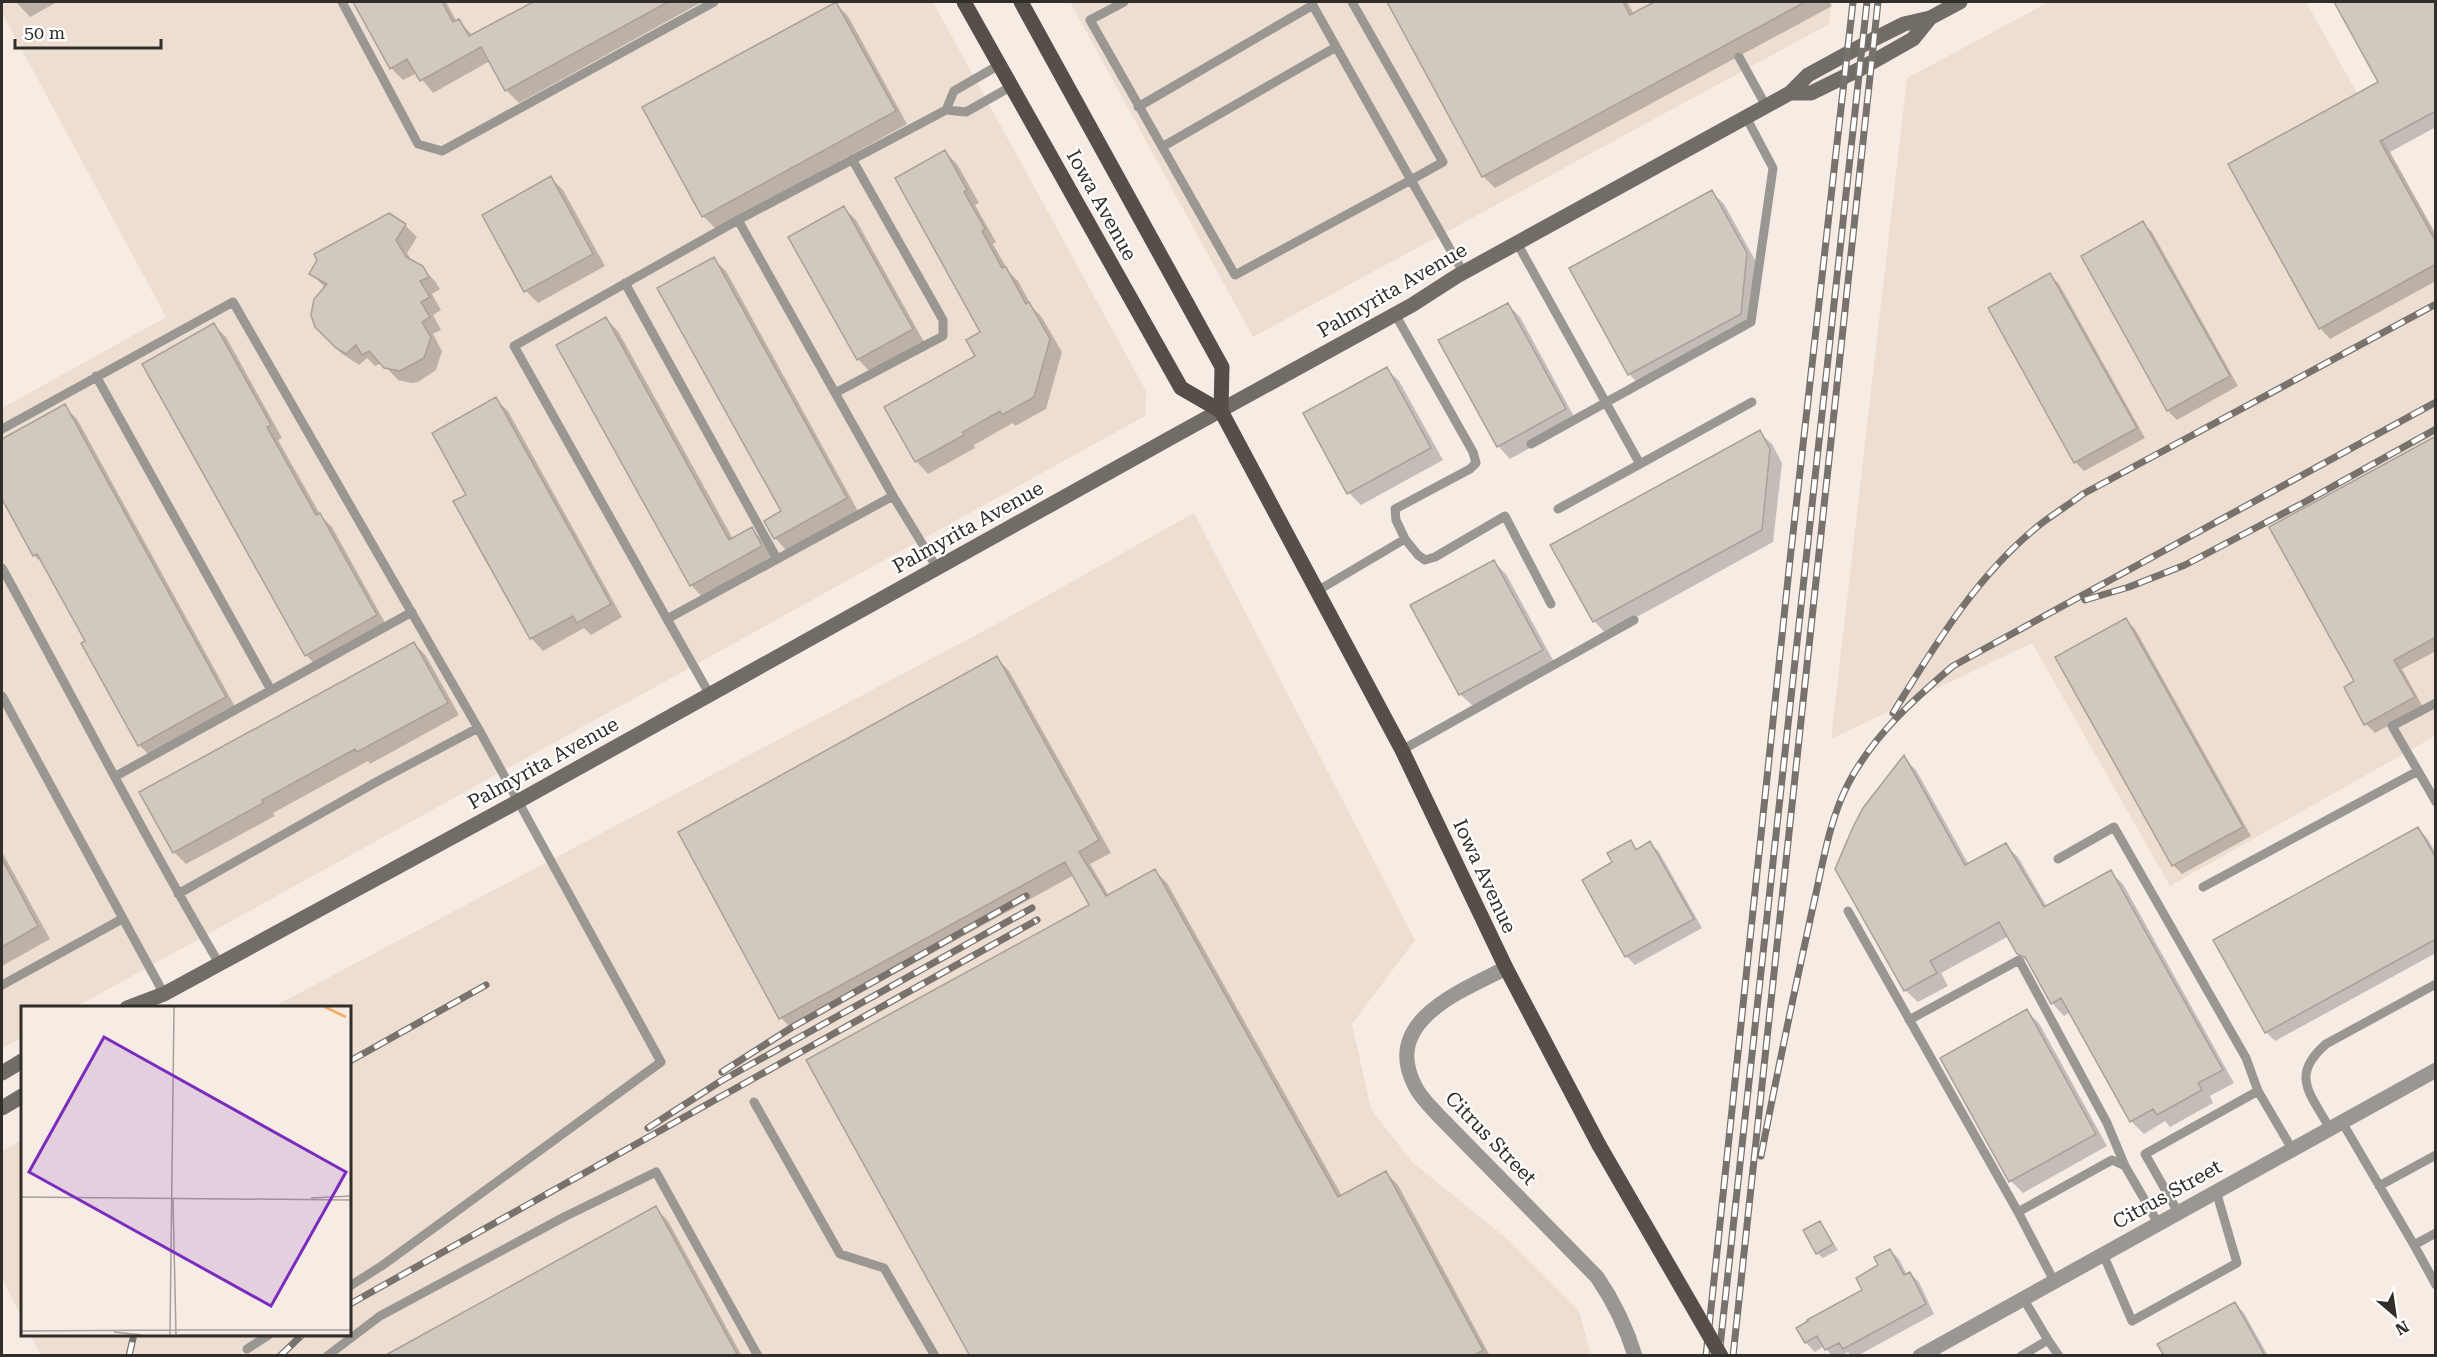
<svg xmlns="http://www.w3.org/2000/svg" width="2437" height="1357" font-family="'Roboto Serif',serif">
<rect width="100%" height="100%" fill="#f6ece4"/>
<path fill="#edded1" d="M2,2H933L1146,391L1145,416L76,1007L22,1008V1037L2,1049V408L166,317L2,13Z
M1070,2H1832L1829,24L1253,337Z
M2049,2H2306L2435,232V736L2170,886L2032,643L1831,739L1907,78Z
M1194,513L1415,940L1352,1024L1371,1109L1412,1162L1505,1237L1579,1311L1591,1355L41,1356L30,1335L350,1334V1008L273,1007L993,626Z
M22,1140V1319L2,1278V1151Z"/>
<path fill="#0003" d="M16,2H57L30,17Z
M355,2H446L457,22L459,21L473,36L536,2H702L519,103L506,90L490,61L433,93L417,73L403,80L391,68Z
M1388,2H1627L1634,14L1657,2H1829L1832,6L1495,188L1483,176Z
M2335,2H2436V127L2390,152L2436,235V281L2330,339L2320,328L2380,82Z
M835,3L848,16L907,124L716,229L703,216L644,108Z
M945,152L957,164L979,203L975,205L996,242L993,244L1009,272L1018,281L1032,307L1041,316L1062,352L1046,409L1015,426L1013,423L974,445L975,448L928,474L916,461L886,407L977,357L982,332Z
M551,178L563,190L605,266L538,303L526,291Z
M1712,192L1724,204L1759,267L1752,326L1642,387L1629,374L1571,269Z
M844,208L856,220L924,342L870,372L858,359Z
M2143,223L2152,232L2238,386L2177,420L2168,411L2083,257Z
M405,225L417,237L407,253L413,263L422,268L435,281L440,289L432,294L441,310L433,315L441,330L433,334L442,351L436,370L418,382L411,383L398,380L382,363L375,366L367,358L359,365L341,353L328,340L326,288L311,274Z
M713,259L726,271L858,511L787,551L775,538L783,512Z
M2050,275L2059,284L2145,438L2084,471L2075,462Z
M1507,304L1520,317L1577,422L1510,459L1498,446Z
M606,319L618,331L733,539L752,529L764,542L773,558L703,598L691,585Z
M214,325L226,337L282,438L278,440L321,516L332,527L388,628L318,667L306,655Z
M1387,369L1399,381L1443,460L1361,505L1349,493Z
M495,399L508,411L622,617L591,635L584,628L543,651L531,638L455,502L468,495Z
M64,406L77,419L237,710L151,757L139,745L87,642L46,567L34,555L2,496V441Z
M1759,432L1772,444L1782,463L1773,542L1606,634L1594,621Z
M2436,438V651L2402,669L2423,707L2375,733L2366,724L2356,682Z
M1493,561L1506,574L1554,662L1473,706L1460,694Z
M2126,620L2135,629L2251,836L2182,874L2173,865Z
M414,643L426,656L459,715L370,764L368,761L273,813L275,816L186,864L174,852Z
M997,658L1009,671L1111,853L1090,864L1109,896L1155,871L1167,883L1342,1196L1386,1173L1398,1185L1490,1356H972L1091,906L1074,875L793,1030L781,1018Z
M1904,758L1916,770L1969,865L2005,845L2018,857L2047,907L2110,872L2123,884L2234,1083L2210,1096L2213,1103L2170,1127L2165,1121L2144,1134L2131,1121L2070,1012L2064,1016L2052,1003L2032,966L2018,953L2009,936L1941,973L1948,986L1918,1002L1905,990Z
M2418,828L2427,838L2436,853V953L2275,1041L2266,1032Z
M1630,842L1638,850L1650,843L1659,852L1702,928L1635,965L1626,956Z
M2,852L50,939L2,966Z
M2026,1011L2039,1023L2107,1146L2023,1193L2011,1181Z
M656,1208L668,1221L742,1356H387Z
M1820,1222L1838,1250L1823,1258L1817,1253Z
M1890,1250L1899,1259L1907,1275L1910,1273L1919,1282L1934,1314L1857,1356H1851L1848,1352L1841,1356H1832L1824,1346L1815,1352L1806,1343L1798,1328L1864,1291Z
M2235,1303L2244,1313L2268,1356H2165Z"/>
<path fill="#d1c8c0" stroke="#a9a098" stroke-width="1.5" d="M353,2H442L453,22L459,19L469,36L533,2H668L505,91L481,47L420,81L407,59L390,69Z
M836,2L896,111L702,217L642,107Z
M1387,2H1623L1630,15L1654,2H1805L1482,177Z
M2334,2H2436V111L2380,141L2436,242V264L2319,329L2228,164L2378,82Z
M945,150L967,190L964,192L985,229L982,231L1002,268L1006,267L1026,304L1029,302L1050,339L1034,397L1002,415L1000,411L963,432L964,435L915,462L884,407L975,356L966,340L980,332L895,178Z
M551,176L593,254L524,292L482,215Z
M1712,190L1747,253L1741,314L1628,375L1569,268Z
M844,206L913,329L857,360L788,237Z
M389,213L406,224L396,240L406,257L423,266L429,277L420,281L430,297L421,302L430,317L422,322L431,337L424,358L400,371L384,368L369,351L362,355L356,345L346,354L336,348L315,327L311,315L314,299L327,284L309,274L317,260L314,254Z
M2143,221L2230,376L2167,411L2081,256Z
M714,257L847,498L774,539L764,521L781,511L657,288Z
M2050,273L2137,428L2074,463L1988,308Z
M1508,303L1566,409L1497,447L1438,340Z
M606,317L729,540L752,527L762,546L690,586L556,345Z
M214,323L271,425L267,427L316,515L320,513L377,615L305,656L142,364Z
M1387,367L1431,448L1347,494L1303,413Z
M496,397L611,604L577,623L573,616L530,639L453,501L466,495L432,433Z
M65,404L226,697L138,746L81,643L85,641L37,554L33,556L2,499V439Z
M1760,430L1770,449L1762,530L1593,622L1550,545Z
M2436,436V637L2394,660L2415,697L2364,725L2344,687L2354,681L2269,527Z
M1494,560L1543,650L1459,695L1410,605Z
M2126,618L2243,827L2172,866L2055,657Z
M414,642L448,703L357,752L355,749L262,800L263,803L173,853L139,792Z
M997,656L1099,840L1079,852L1106,896L1155,869L1338,1197L1386,1171L1483,1350L1473,1356H970L806,1060L1089,905L1065,862L779,1019L678,832Z
M1904,755L1965,865L2006,843L2044,907L2111,870L2223,1070L2198,1083L2202,1090L2157,1115L2153,1109L2130,1122L2061,998L2051,1004L2025,957L2017,954L1999,922L1930,961L1937,973L1904,991L1835,869L1853,827L1863,808Z
M2418,827L2436,858V939L2265,1033L2213,940Z
M1631,840L1636,850L1650,841L1694,919L1625,957L1582,880L1612,862L1607,853Z
M2,859L38,926L2,947Z
M2027,1009L2096,1134L2009,1182L1940,1058Z
M656,1206L738,1356H384Z
M1820,1221L1833,1244L1816,1254L1803,1230Z
M1890,1249L1904,1275L1910,1272L1926,1304L1843,1349L1839,1343L1825,1350L1817,1336L1805,1343L1796,1328L1808,1321L1807,1320L1862,1290L1856,1278L1878,1265L1874,1257Z
M2235,1302L2265,1356H2164L2157,1344Z"/>
<g fill="none" stroke-linecap="round" stroke-linejoin="round">
<path stroke="#9a9692" stroke-width="9" d="M342,2L418,144L442,151L714,2
M1124,2L1090,20L1235,275L1411,180L1311,2
M1352,2L1443,162L1411,180L1463,272
M1739,57L1766,106
M1138,107L1313,5
M946,110L954,91L999,65
M1162,147L1336,47
M738,220L946,110L966,112L1012,86
M1517,243L1640,464L1752,402
M625,283L777,559
M96,376L271,690
M835,393L943,336V320L852,159
M2,429L233,302L478,728L661,1062L383,1265L350,1286
M1531,444L1751,322L1773,168L1746,117
M1558,509L1640,464
M1405,539L1418,555L1425,560L1435,557L1505,516L1551,604
M2,568C75,700 143,835 220,965
M1317,591L1405,539L1396,520L1395,509L1470,469L1476,463L1473,452L1395,314
M667,619L514,346L738,220L893,496
M710,695L667,619L893,496L937,568
M2,696L164,994
M2436,703L2392,726L2436,802
M1402,750L1634,620
M116,776L412,612
M2058,859L2114,827L2246,1058L2258,1091
M2203,887L2418,771
M178,894L378,781L478,728
M1848,911L2018,1212
M2,985L122,919
M1909,1020L2019,960L2107,1123L2125,1166L2158,1223
M754,1102L840,1254L884,1268L935,1356
M2342,1122L2414,1245L2436,1233
M2330,1129C2311,1094 2289,1076 2326,1044L2436,984
M2379,1186L2436,1155
M2178,1212L2145,1154L2258,1091L2292,1149
M2414,1245L2436,1285
M2103,1254L2132,1321L2237,1263L2216,1191
M2054,1281L2018,1212L2112,1160L2125,1166
M2048,1340L2059,1356
M247,1349L270,1334
M327,1356L380,1316L564,1217L656,1172L758,1356
M2021,1356L2048,1340L2023,1298"/>
<path stroke="#9a9692" stroke-width="15" d="M1506,968C1461,991 1381,1021 1415,1086C1420,1097 1430,1106 1438,1115L1597,1277C1614,1302 1626,1326 1635,1356
M1920,1356L2436,1070"/>
<path stroke="#726c67" stroke-width="15" d="M1790,93H1811L1860,69L1913,39L1930,18
M127,1008L164,994L517,802L1174,436L1412,305L1457,276L1790,93L1808,75L1874,39L1904,24L1930,18L1960,2
M2,1073L22,1061
M2,1108L22,1096"/>
<path stroke="#564f49" stroke-width="15" d="M964,2L1181,388L1221,411
M1021,2L1222,367L1221,411L1402,750L1506,968L1599,1145"/>
<g stroke="#78726d" stroke-width="7">
<path id="rail" d="M2085,600L2129,587L2185,565L2303,503L2436,429
M1893,713C1935,645 1978,573 2042,523C2055,513 2070,504 2083,494L2436,304
M350,1061L486,985
M722,1072L791,1028L1026,896
M648,1128L721,1081L1032,908
M1761,1156C1777,1074 1794,993 1812,911C1822,869 1828,823 1848,784C1873,736 1912,701 1953,666L2436,402
M350,1304L1037,920
M129,1356L134,1334
M280,1356L303,1334
M1706,1356L1790,560L1853,2
M1719,1356L1867,2
M1733,1356L1878,2"/>
</g>
<use href="#rail" stroke="#fff" stroke-width="4.5" stroke-dasharray="14" stroke-linecap="butt"/>
<path stroke="#564f49" stroke-width="15" d="M1599,1145L1721,1356"/>
</g>
<g text-anchor="middle" dominant-baseline="central" stroke-width="4.5" stroke-linejoin="round" paint-order="stroke">
<g font-size="20" fill="#312e2a" stroke="#fff">
<text transform="translate(1102 205) rotate(61)">Iowa Avenue</text>
<text transform="translate(1392 290) rotate(-30)">Palmyrita Avenue</text>
<text transform="translate(968 527) rotate(-29)">Palmyrita Avenue</text>
<text transform="translate(543 763) rotate(-29)">Palmyrita Avenue</text>
<text transform="translate(1485 876) rotate(65)">Iowa Avenue</text>
<text transform="translate(1491 1138) rotate(46)">Citrus Street</text>
<text transform="translate(2167 1194) rotate(-29)">Citrus Street</text>
</g>
</g>
<g transform="translate(21 1006)">
<rect width="330" height="330" fill="#f6ece4"/>
<path fill="none" stroke="#f5af68" stroke-width="3" d="M304,1L325,11"/>
<path fill="none" stroke="#a7a09a" stroke-width="1.5" d="M0,191L330,194M152,192L155,329M290,192L330,190M155,324H330M0,325L155,324M93,326L121,329M149,329L153,1M158,329H330"/>
<path fill="#7b2cbf" fill-opacity="0.15" stroke="#7b2cbf" stroke-width="3" d="M83,31L325,166L250,300L8,166Z"/>
<rect width="330" height="330" fill="none" stroke="#312e2a" stroke-width="3"/>
</g>
<rect width="2437" height="1357" fill="none" stroke="#312e2a" stroke-width="6"/>
<g transform="translate(2395 1315) rotate(151)" stroke="#ffffff" stroke-width="4.5" paint-order="stroke">
<path d="M0-4.5L10 22L0 15L-10 22Z" fill="#312e2a"/>
<text y="-9" font-size="16" font-weight="bold" text-anchor="middle" fill="#312e2a">N</text>
</g>
<path d="M15 39v9h146v-9" fill="none" stroke="#312e2a" stroke-width="3"/>
<text x="24" y="39" font-size="18" fill="#312e2a" stroke="#ffffff" stroke-width="4.5" paint-order="stroke">50 m</text>
</svg>
